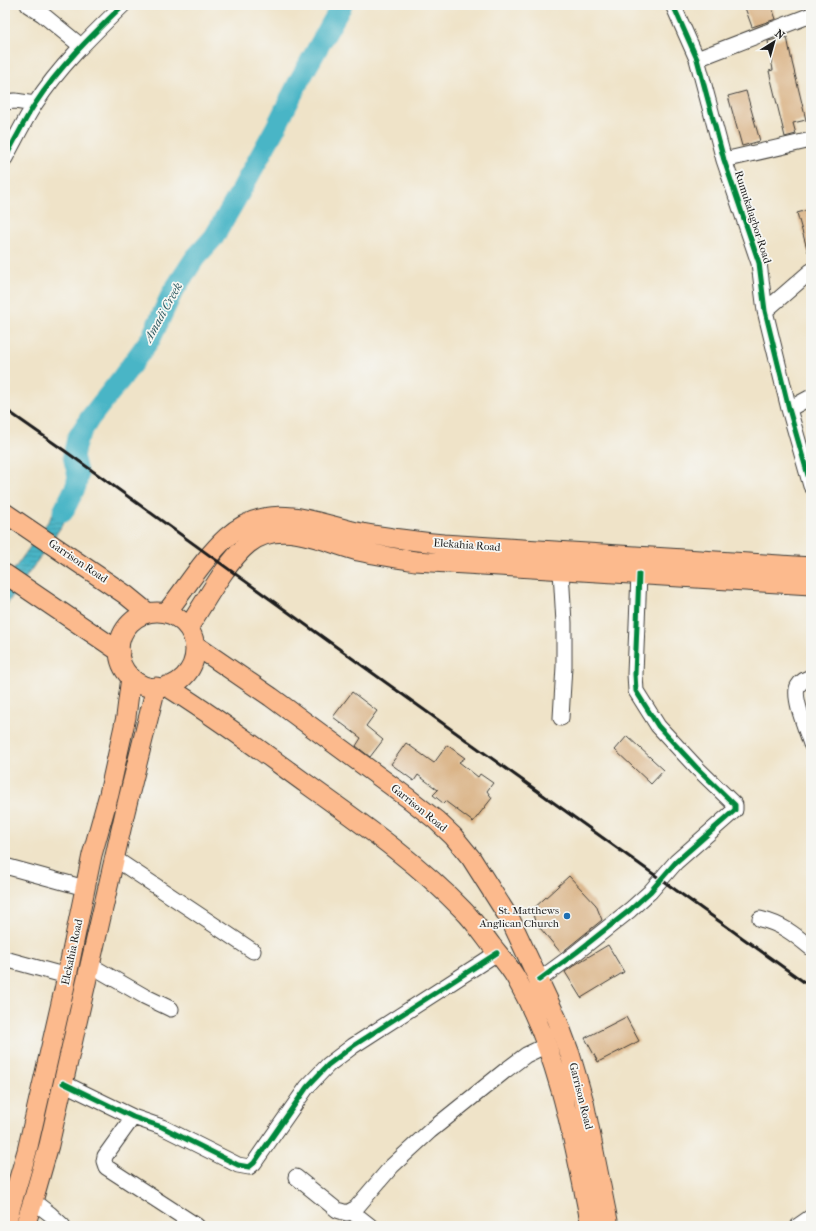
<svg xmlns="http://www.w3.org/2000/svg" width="816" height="1231" font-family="'IM FELL French Canon',serif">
<defs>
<pattern id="water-rules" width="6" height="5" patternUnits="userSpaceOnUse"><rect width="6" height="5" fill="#49b5c6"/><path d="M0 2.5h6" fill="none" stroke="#3c92a0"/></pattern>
</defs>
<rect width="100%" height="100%" fill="#f6f6f2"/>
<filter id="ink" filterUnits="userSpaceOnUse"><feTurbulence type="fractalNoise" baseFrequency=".025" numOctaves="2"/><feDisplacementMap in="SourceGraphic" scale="8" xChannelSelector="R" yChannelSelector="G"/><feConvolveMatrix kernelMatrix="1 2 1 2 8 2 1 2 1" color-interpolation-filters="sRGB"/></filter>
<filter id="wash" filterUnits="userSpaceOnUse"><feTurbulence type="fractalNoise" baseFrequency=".012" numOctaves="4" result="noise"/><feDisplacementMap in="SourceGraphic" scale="16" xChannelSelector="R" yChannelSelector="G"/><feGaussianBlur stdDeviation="0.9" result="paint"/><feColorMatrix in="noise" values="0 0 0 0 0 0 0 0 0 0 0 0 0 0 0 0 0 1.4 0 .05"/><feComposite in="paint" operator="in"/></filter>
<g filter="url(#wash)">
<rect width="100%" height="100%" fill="#efe3c8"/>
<path fill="url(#water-rules)" stroke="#326871" d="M74,485L79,487L68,517L5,607V582Z"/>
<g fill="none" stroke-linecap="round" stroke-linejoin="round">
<path stroke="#49b5c6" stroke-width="21" d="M63,512L76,486L78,476L73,456L77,439L90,418L121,379L151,338L172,293L195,258L214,237L239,194L276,127L299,81L342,5"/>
</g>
<g id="blocks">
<path fill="#dab487" d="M744,5H771L776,19L752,27Z
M787,37L792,62L806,120L793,123L796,134L785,137L769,71L773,70L768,41Z
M746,91L760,141L742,146L728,96Z
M811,209V252H808L797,213Z
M352,692L377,711L366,726L383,740L370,757L356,746L361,738L333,717Z
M627,736L664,770L651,784L615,750Z
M406,743L434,763L447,745L465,758L459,762L478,777L480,774L493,783L487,791L492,798L473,822L445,801L443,803L433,795L438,790L418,775L414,781L391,764Z
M569,876L596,905L602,920L561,953L535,922L532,910Z
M608,945L624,972L581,998L565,972L576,964Z
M626,1017L639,1041L598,1062L585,1038Z"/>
</g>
</g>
<g filter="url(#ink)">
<use href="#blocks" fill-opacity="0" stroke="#3c3a36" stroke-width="1"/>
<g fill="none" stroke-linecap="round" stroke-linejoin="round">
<g stroke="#3c3a36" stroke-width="17">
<path id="minor" d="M28,5L42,14L81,46
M673,5L697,59L724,160L759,263L765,311L789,409L811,486
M697,59L811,15
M5,102L15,101L35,104
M5,158C15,140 24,121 35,104C59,67 91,36 123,5
M724,160L811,140
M765,311L811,271
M789,409L811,397
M811,677C806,679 801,681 798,686C792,696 807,732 811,744
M561,718L564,666V623L561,571
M114,858L253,951
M5,866L85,888
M760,919C782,924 794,934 811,948
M5,959L67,976
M90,965L144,996L171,1009
M539,980L577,952L630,910L650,892L676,862L735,810V805L697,768L658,726L636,691L635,674L639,574
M63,1083L133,1117L162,1127L238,1165L249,1167L254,1163L307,1087L328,1065L353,1046L497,953
M133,1117L105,1156L104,1161L106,1167L197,1226
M296,1177L337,1210L347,1213L356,1208L392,1166L430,1131L506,1070L526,1055L547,1045
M33,1201L50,1214L63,1226
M351,1211L370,1226
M798,1226L811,1217"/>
</g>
<g stroke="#3c3a36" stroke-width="21">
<path id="major" d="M5,513L126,595L148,613
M5,574L120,652
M119 650a38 38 0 1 1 76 0a38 38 0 1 1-76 0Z
M166,613C186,588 203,559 227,537C270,499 314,523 362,533C389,538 416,541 443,544L811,567
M188,628C204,604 226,562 248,544C280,518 324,542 358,551C377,555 396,558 415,561L811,585
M195,645L271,697L408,798L436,820L453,836L471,858L511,921L557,1019L570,1054L584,1102L609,1226
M166,686C215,716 261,751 308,785C362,824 417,862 463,910C474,921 483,934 492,946C500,956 510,967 516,978C559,1054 574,1141 591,1226
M5,1226L27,1151L64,990L92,855L109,794L126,717L131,677
M25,1226L33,1201L49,1145L125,812L156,687"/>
</g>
<use href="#minor" stroke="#fff" stroke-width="15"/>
<use href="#major" stroke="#fcba8d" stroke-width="19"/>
<path stroke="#1c1c1c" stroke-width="3" d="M5,409L65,451L367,669L811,987"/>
<g stroke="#f6f6f2" stroke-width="8">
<path id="cycleway" d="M673,5L697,59L724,160L759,263L765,311L789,409L811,486
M5,158C15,140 24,121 35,104C59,67 91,36 123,5
M539,980L577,952L630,910L650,892L676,862L735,810V805L697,768L658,726L636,691L635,674L639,574
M63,1083L133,1117L162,1127L238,1165L249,1167L254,1163L307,1087L328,1065L353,1046L497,953"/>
</g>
<use href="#cycleway" stroke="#00873e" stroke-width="5"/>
</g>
</g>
<circle fill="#1f6fb2" stroke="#f6f6f2" stroke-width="1.5" cx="567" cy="916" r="4"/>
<g text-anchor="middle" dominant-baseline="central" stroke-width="3.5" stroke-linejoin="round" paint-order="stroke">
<g font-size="11" fill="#1c1c1c" stroke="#f6f6f2">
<text transform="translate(753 217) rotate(72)">Rumukalagbor Road</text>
<text transform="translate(467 545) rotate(4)">Elekahia Road</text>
<text transform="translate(78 561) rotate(34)">Garrison Road</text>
<text transform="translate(419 808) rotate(39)">Garrison Road</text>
<text transform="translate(72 952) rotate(-78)">Elekahia Road</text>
<text transform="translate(581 1096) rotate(76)">Garrison Road</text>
</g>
<g font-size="11" fill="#1c1c1c" stroke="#f6f6f2" text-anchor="end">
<text x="559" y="910">St. Matthews<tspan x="559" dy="13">Anglican Church</tspan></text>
</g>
<g font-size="12" font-style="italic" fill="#2e5960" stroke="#f6f6f2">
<text transform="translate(163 312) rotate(-61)">Amadi Creek</text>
</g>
</g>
<rect width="816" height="1231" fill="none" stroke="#f6f6f2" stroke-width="20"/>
<g transform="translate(774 42) rotate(37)" stroke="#f6f6f2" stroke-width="3" paint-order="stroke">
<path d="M0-3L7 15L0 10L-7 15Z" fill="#1c1c1c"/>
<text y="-6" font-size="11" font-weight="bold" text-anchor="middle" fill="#1c1c1c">N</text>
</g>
</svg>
